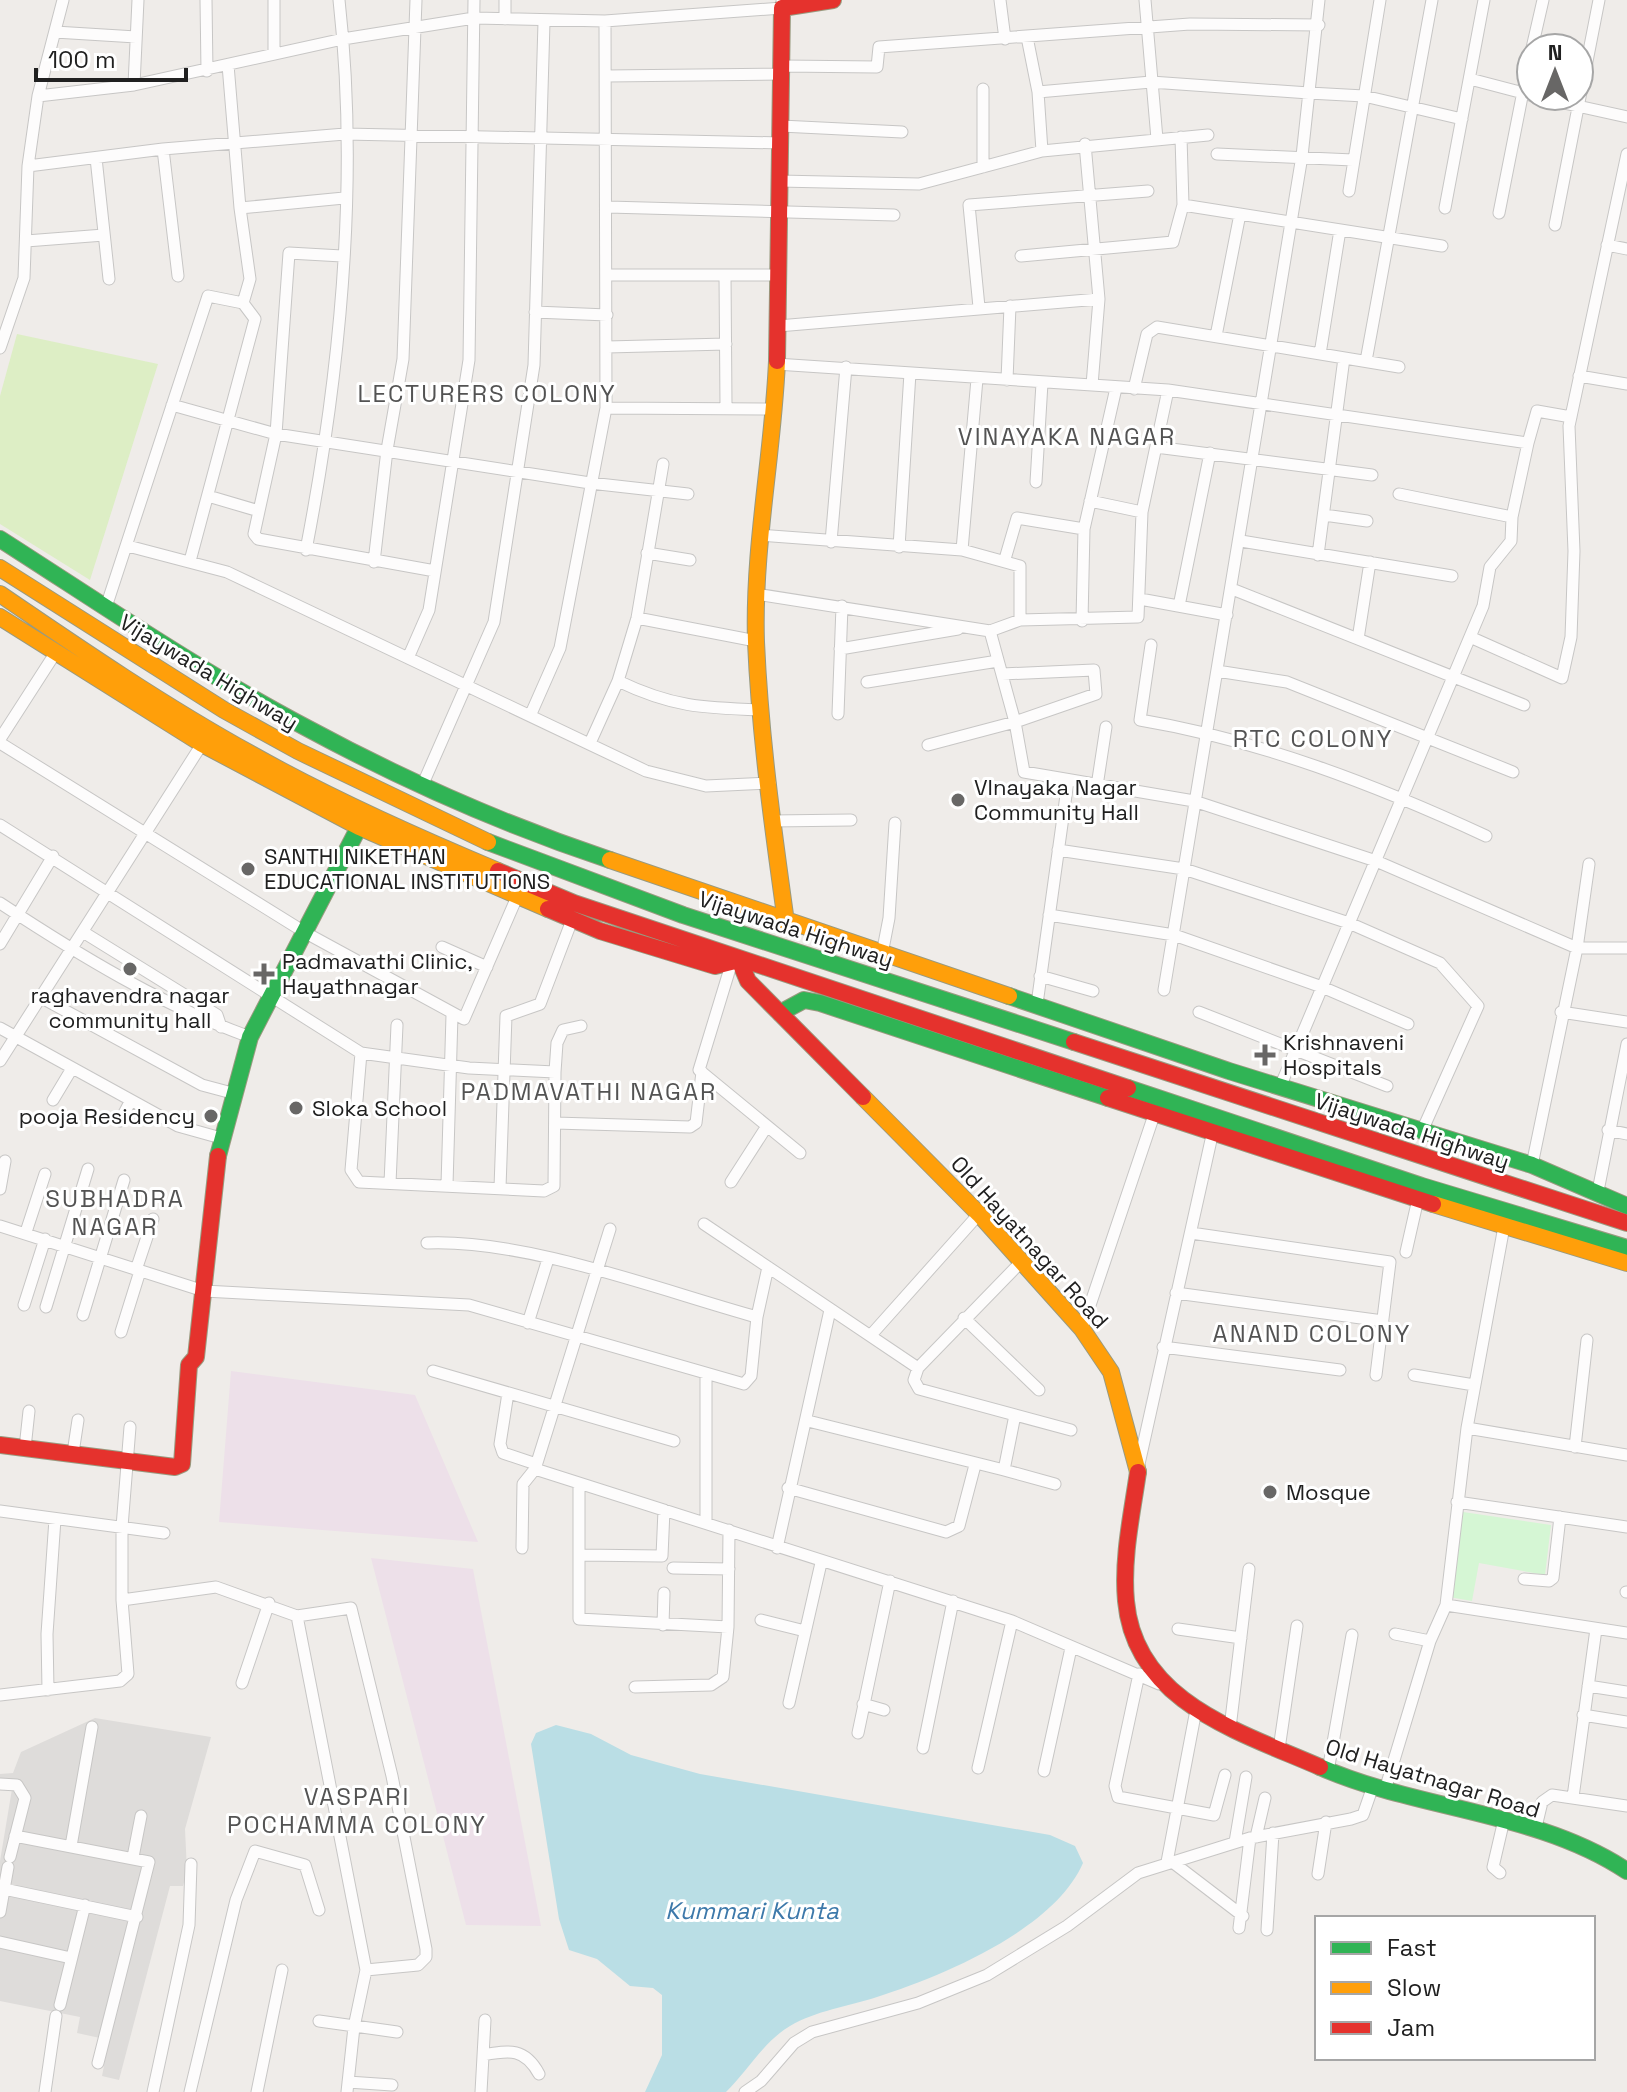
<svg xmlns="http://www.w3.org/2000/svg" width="1627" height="2092" font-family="'Space Grotesk',sans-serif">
<rect width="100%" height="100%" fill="#efece9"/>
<path fill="#dedcda" d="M95,1718L211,1737L185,1829L187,1871L183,1886H170L119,2080L102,2076L109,2040L77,2033L80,2017L0,2001V1861L12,1789L0,1788V1774L13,1773L21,1752Z"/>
<path fill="#ede0e9" d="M231,1371L415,1395L478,1542L219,1522Z
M371,1558L473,1569L541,1926L466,1925Z"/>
<path fill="#ddeec5" d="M17,334L158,364L90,580L0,524V396Z"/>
<path fill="#d5f6d4" d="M1463,1512L1551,1525L1545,1575L1479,1563L1472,1601L1449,1597Z"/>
<path fill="#badee5" d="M556,1725L591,1734L631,1755L700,1774L1050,1835L1075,1846L1083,1863C1054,1930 942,1976 877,1997C849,2006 815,2011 790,2026C764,2041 747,2072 726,2092H645L662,2055V1995L653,1988L630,1986L597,1959L569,1950L559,1919L531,1744L536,1733Z"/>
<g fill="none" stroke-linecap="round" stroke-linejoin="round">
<g stroke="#c7c6c5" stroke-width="13">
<path id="street" d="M206,0L207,71
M274,0V54
M1000,0L1005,39
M1145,0L1157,139
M505,19V0
M55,32L136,37
M1027,37L1038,92
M1532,48L1543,0
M228,65L240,208L250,279L243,303
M783,66L877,67L879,47L1190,24L1319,25
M607,76L783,74
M1470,79L1527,94
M134,85L138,0
M983,89V167
M38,96L134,85L343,39L474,18L605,21L782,8V1
M1532,96L1627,117
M781,126L902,132
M1085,144L1099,299L1092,385
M163,149L178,276
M1042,151L1038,92L1151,82L1309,93L1364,96L1462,119
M1217,154L1353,160
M96,158L109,279
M28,166L163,149L345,134L781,143
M779,181L919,184L1042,151L1208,135
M1349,191L1380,0
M1183,205L1442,246
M608,207L894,215
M240,208L344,198
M1445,208L1484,0
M1499,213L1531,51
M1555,225L1599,0
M26,241L104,235
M1607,245L1627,249
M1021,256L1173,242L1183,205L1181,137
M607,275H778
M725,275L726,406
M979,307L969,205L1148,191
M535,312L607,315
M778,326L1099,299
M1216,336L1240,214
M607,347L726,344
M0,348L24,278L28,166L38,96L63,0
M1320,354L1340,230
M1366,361L1432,0
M776,364L1168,390L1528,443L1537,411L1571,417
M1579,376L1627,384
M1007,380L1010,306
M1134,389L1147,334L1157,327L1399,367
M172,405L276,434L590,483L688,494
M606,408L775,409
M1156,447L1372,475
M1036,482L1042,383
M208,496L259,511L254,534L258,539L435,571
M1090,501L1142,512
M259,511L276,434L289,253L342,256
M1324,515L1367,521
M1512,517L1528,443
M759,535L962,550L1020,566V620
M1241,541L1452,576
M831,542L846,367
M128,546L227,572L646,771L706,786L770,783
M899,547L910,373
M306,550C340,374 359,179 339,0
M962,550L977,379
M647,553L690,560
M1318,555L1344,358
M1005,559L1017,518L1084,529
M374,562L387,450L403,359L416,0
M1232,589L1524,705
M756,594L990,631L1020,620L1138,617L1142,512L1168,390
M1140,599L1227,615
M1179,606L1210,453
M106,607L208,296L243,303L255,319L190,561
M637,618L756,641
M1082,621L1084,529L1116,388
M990,631L1015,722L1024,772L1194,801L1376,861L1577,948H1627
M1470,637L1562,678L1571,637L1574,551L1569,426L1627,154
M1358,639L1370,562
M1151,645L1140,720C1259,740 1376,785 1486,836
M840,649L958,629
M408,658L429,610L469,360L474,0
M1217,671L1287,682L1513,772
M618,681C672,707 703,708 761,710
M867,682L998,661
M838,714L842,606
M530,716L560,648L606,408L605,21
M0,739L56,652
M0,743L306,933L464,1019L517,897
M590,743L618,681L637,618L663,464
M928,745L1015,722L1096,694L1094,670L1002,674
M422,786L494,622L534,365L544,22
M1097,786L1106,727
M772,821L851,820
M0,825L361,1053L469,1068L555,1072L557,1043L563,1030L581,1026
M1058,850L1184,869L1349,923L1440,963L1478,1006L1422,1131
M0,903C79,955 161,1005 250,1037
M1049,915L1174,935L1322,987L1408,1024
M83,932L217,1015L221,1027
M0,944L53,856
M442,947L487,967
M882,954L889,918L895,823
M731,965L699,1070L800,1153
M1040,976L1093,991
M1164,990L1302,156L1319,0
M42,998L202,1085L232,1093
M1037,1004L1068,781
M1199,1012L1387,1086
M1561,1012L1627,1022
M0,1028L178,1126L221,1138
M361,1053L351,1170L359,1182L544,1191L554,1186L555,1072
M0,1061L202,744
M1280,1087L1483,606L1490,567L1511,541L1512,517L1399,494
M53,1100L71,1070
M120,1121L130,1102
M555,1123L690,1127L696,1123L702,1072
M1608,1130L1627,1134
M1532,1165L1577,948L1589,864
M731,1182L767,1126
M390,1183L397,1025
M447,1185L452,1015
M500,1188L506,1016L540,1004L572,920
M0,1189L5,1161
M1598,1191L1627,1044
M704,1224L918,1368
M0,1226L204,1291L469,1305L744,1384L751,1376L757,1317L768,1267
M610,1229L535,1469L1012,1621L1159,1684
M26,1232L45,1174
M1191,1233L1390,1262L1376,1375
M427,1243C527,1239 659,1290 757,1317
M1406,1252L1418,1199
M1022,1261L918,1368L914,1380L919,1389L1071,1430
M136,1270L153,1219
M1176,1293L1383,1321
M24,1305L45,1239
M46,1307L88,1169
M83,1315L124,1180
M964,1318L1039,1390
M528,1323L548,1259
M1082,1329L1155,1112
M121,1332L140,1271
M871,1335L979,1214
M1163,1347L1340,1370
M433,1371L674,1441
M1414,1375L1474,1385
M508,1393L500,1444L503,1453L536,1464
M808,1421L1004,1470L1015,1415
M1467,1428L1627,1455
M1575,1447L1587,1340
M25,1448L29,1411
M73,1453L78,1420
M1139,1464L1213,1131
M1004,1470L1055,1484
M579,1484V1619L728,1627
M788,1488L946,1532L959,1526L975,1465
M1457,1502L1627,1527
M0,1511L164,1533
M706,1523V1375
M522,1548L523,1484L535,1469
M777,1548L830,1310
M579,1555L662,1556L664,1510
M673,1568L729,1569
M1524,1579L1549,1581L1553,1578L1560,1517
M1626,1592H1627
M122,1600L216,1587L297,1616L366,1970L354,2027L347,2092
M1446,1605L1627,1633
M297,1616L351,1608L392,1776L426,1949V1957L418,1965L366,1970
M761,1620L805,1631
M663,1625L664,1593
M1178,1629L1241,1638
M1395,1634L1430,1641
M1139,1674L1115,1786L1118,1797L1214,1815L1225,1775
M242,1683L269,1603
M1588,1686L1627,1692
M635,1687L711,1685L723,1677L728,1627L729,1530
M48,1690L47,1634L55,1519
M0,1695L120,1681L128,1674L122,1600V1527L130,1427
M789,1703L821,1563
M863,1704L884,1710
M1583,1715L1627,1722
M1230,1728L1249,1569
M858,1733L890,1581
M923,1748L953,1601
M1279,1749L1297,1626
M978,1768L1012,1621
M1044,1771L1071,1648
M1328,1771L1352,1635
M0,1784L17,1785L25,1798L10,1857
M1385,1790L1430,1641L1446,1605L1467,1428L1505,1221
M1573,1797L1596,1629
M1535,1831L1542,1802L1552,1795L1627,1806
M15,1836L149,1862L98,2063
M1256,1837L1265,1798
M1235,1842L1246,1777
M71,1846L92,1727
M133,1857L141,1816
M1171,1861L1243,1916
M1167,1862L1196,1710
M1500,1873L1493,1867L1503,1824
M1318,1874L1326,1822
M4,1889L137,1917
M0,1912L8,1867
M1239,1928L1250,1838
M1267,1930L1273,1833
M0,1942L71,1958
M60,2005L85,1905
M319,2021L397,2032
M483,2055C510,2050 525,2048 539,2074
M348,2082L392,2085
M45,2092L56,2016
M153,2092L189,1925L191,1864
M190,2092L236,1900L255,1851L305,1865L319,1910
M257,2092L282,1970
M481,2092L485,2020
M745,2092L761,2081L794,2043L812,2032L918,2003L987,1975L1067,1926L1138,1873L1250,1838L1351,1819L1363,1815L1373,1786"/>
</g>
<g stroke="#999a7f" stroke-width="18">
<path id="fast" d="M0,539C100,603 199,671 305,727C403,780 505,825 610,860
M488,842L683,915L1074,1042
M1009,996L1229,1071L1532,1165L1627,1206
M780,1013L804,1000L820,1003L1108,1098
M1128,1088L1422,1186L1627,1248
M218,1156L250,1037L359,827
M1320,1767C1417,1810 1537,1811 1627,1871"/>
</g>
<g stroke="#999a7f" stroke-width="18">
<path id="slow" d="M777,361C773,455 753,547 756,642C760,735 773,829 786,922
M0,568L224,710L298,751L488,842
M0,594C82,650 164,706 251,754C331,799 414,836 498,871
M0,617L202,744L359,827L548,909
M610,860L1009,996
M863,1097L979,1214L1082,1329L1111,1372L1138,1472
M1433,1204L1627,1263"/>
</g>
<g stroke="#999a7f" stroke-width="18">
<path id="jam" d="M777,361L782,8L833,0
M498,871L574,903L1128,1088
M548,909L600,931L715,966L739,960L748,981L863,1097
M1074,1042L1627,1223
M1108,1098L1433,1204
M0,1445L175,1467L182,1464L189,1365L196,1357L218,1156
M1138,1472C1132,1514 1122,1558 1126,1601C1135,1702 1240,1732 1320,1767"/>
</g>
<use href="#street" stroke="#fdfcfc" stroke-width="11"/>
<use href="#fast" stroke="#30b455" stroke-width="16"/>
<use href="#slow" stroke="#ff9f0a" stroke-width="16"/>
<use href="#jam" stroke="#e5322d" stroke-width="16"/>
</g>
<g fill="#686766" stroke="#fff" stroke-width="3">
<circle cx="958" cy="800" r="8"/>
<circle cx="248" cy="869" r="8"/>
<circle cx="130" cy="969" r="8"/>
<path d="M260 962h8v8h8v8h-8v8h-8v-8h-8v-8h8z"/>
<path d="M1261 1043h8v8h8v8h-8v8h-8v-8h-8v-8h8z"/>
<circle cx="296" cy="1108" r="8"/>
<circle cx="211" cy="1116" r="8"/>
<circle cx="1270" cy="1492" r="8"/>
</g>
<g text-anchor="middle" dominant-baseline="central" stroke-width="6" stroke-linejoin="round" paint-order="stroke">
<g font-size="22" fill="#202020" stroke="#fff">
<text transform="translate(209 672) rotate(31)">Vijaywada Highway</text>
<text transform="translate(796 929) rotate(18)">Vijaywada Highway</text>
<text transform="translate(1412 1131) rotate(18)">Vijaywada Highway</text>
<text transform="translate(1030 1242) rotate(48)">Old Hayatnagar Road</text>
<text transform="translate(1433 1778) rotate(17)">Old Hayatnagar Road</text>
</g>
<g font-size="22" fill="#202020" stroke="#fff" text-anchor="start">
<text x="974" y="787">VInayaka Nagar<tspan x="974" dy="25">Community Hall</tspan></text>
<text x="264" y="856">SANTHI NIKETHAN<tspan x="264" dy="25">EDUCATIONAL INSTITUTIONS</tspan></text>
<text x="282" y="961">Padmavathi Clinic,<tspan x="282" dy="25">Hayathnagar</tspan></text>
<text x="130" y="995" text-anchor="middle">raghavendra nagar<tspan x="130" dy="25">community hall</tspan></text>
<text x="1283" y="1042">Krishnaveni<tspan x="1283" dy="25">Hospitals</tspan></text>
<text x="312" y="1108">Sloka School</text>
<text x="195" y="1116" text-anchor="end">pooja Residency</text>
<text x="1286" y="1492">Mosque</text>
</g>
<g font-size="24" letter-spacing="2" fill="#535353" stroke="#fff">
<text x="487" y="393">LECTURERS COLONY</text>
<text x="1067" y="436">VINAYAKA NAGAR</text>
<text x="1313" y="738">RTC COLONY</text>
<text x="589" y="1091">PADMAVATHI NAGAR</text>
<text x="115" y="1198">SUBHADRA<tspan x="115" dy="28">NAGAR</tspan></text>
<text x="1312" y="1333">ANAND COLONY</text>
<text x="357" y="1796">VASPARI<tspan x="357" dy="28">POCHAMMA COLONY</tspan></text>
</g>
<g font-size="24" font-style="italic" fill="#3d79aa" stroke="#fff">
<text x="752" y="1910">Kummari Kunta</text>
</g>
</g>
<rect x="1315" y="1916" width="280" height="144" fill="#ffffff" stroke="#a6a6a6" stroke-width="2"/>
<rect x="1331" y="1942" width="40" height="12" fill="#30b455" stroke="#a6a6a6" stroke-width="2"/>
<text x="1387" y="1956" font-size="24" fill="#202020">Fast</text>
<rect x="1331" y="1982" width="40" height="12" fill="#ff9f0a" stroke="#a6a6a6" stroke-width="2"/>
<text x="1387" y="1996" font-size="24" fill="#202020">Slow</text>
<rect x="1331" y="2022" width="40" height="12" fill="#e5322d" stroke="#a6a6a6" stroke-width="2"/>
<text x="1387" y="2036" font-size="24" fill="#202020">Jam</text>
<g transform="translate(1555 72)"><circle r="38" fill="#ffffff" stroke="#a6a6a6" stroke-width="2"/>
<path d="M0-6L14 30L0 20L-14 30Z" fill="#686766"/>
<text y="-12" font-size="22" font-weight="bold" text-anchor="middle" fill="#202020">N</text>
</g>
<path d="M36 68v12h150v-12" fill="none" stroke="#202020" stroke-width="4"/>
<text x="48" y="68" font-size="24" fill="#202020" stroke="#ffffff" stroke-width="6" paint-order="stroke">100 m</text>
</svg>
